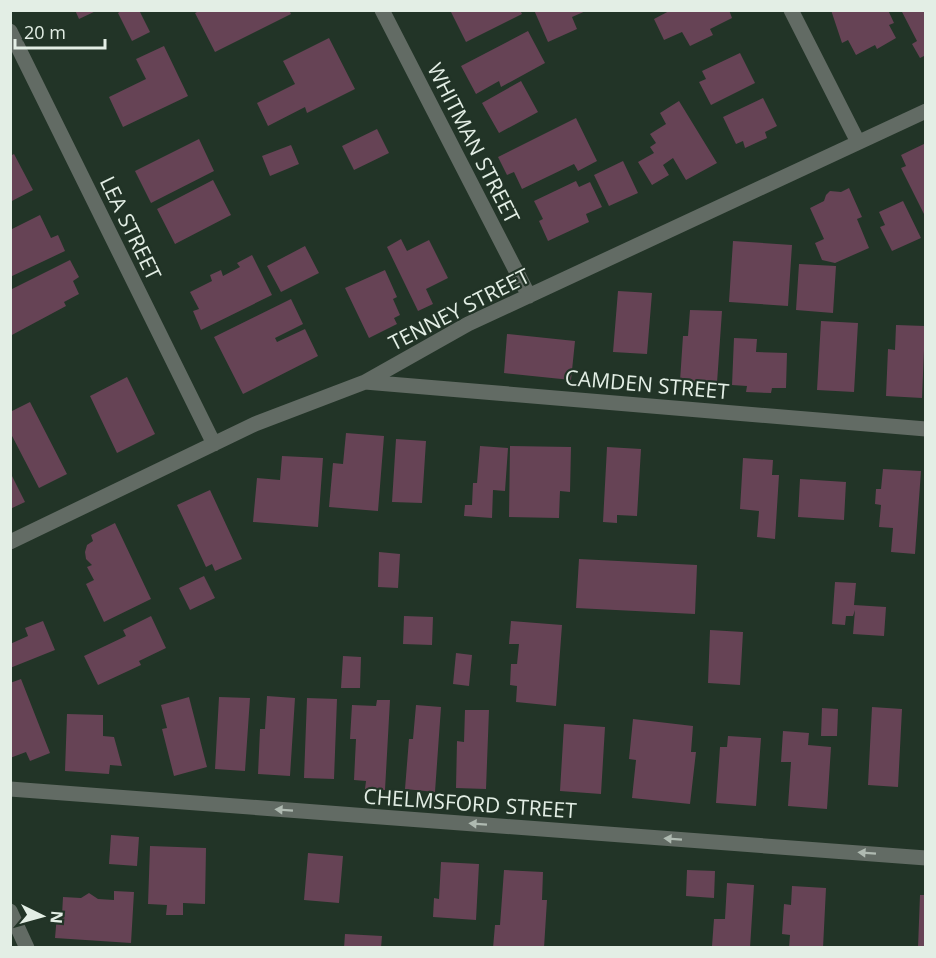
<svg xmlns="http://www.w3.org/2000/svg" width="936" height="958" font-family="'Open Sans',sans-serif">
<rect width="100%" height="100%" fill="#223427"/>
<path fill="#664355" d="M75,10H98L79,19Z
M122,10H139L150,32L132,41L118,13Z
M201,10H289L291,14L215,52L195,13Z
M450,10H520L522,14L466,42Z
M534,10H588L572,17L577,29L548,42Z
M671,10H729L732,18L710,29L713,35L690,46L682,32L664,40L654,19Z
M831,10H888L894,23L889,25L896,38L877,49L875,45L856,55L848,40L842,43Z
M901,10H926V55L920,58L912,44L917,41Z
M528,31L545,63L501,87L499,81L476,94L461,66Z
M329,38L355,89L307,113L305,107L268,126L257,103L295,84L283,61Z
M164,46L188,96L123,127L109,97L146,79L136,59Z
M740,53L755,83L711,105L699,82L706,79L702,71Z
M521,81L538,112L499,133L482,103Z
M763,98L777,126L765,132L767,138L745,148L743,141L736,144L723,117Z
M679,101L717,163L686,180L673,158L663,165L669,175L652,185L638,162L654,153L650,147L656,143L650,134L666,124L660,113Z
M576,118L597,161L578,171L574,164L522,189L514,172L507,175L498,157Z
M377,129L389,153L354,170L342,146Z
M199,139L214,171L151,203L135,171Z
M926,143V218L901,168L906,166L901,155Z
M291,145L299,164L270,176L262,156Z
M14,154L33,190L10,202V156Z
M623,161L638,193L609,206L594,175Z
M213,180L231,215L175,244L157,209Z
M576,181L579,187L590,182L602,207L586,214L589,222L548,241L539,221L543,219L534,201Z
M849,188L862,217L857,219L869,248L835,263L822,260L815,243L824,239L810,208L824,201L826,195L830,191L841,192Z
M903,201L921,238L892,251L880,227L885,225L879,212Z
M40,215L51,238L58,235L65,251L10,277V230Z
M401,239L407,251L429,240L448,278L426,289L433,304L418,311L387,247Z
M733,241L792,245L788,306L729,302Z
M305,246L319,273L281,292L267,266Z
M252,255L272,295L201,330L193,311L199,309L190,292L212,281L210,275L221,270L223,276L240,267L237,263Z
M70,260L79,277L73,281L79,294L64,302L66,306L10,336V290Z
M799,264L836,266L833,313L796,310Z
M385,270L397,297L393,299L400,315L394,318L397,324L369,338L345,288Z
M618,291L652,293L647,354L613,352Z
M291,299L303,324L275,338L277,342L305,329L318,356L243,394L214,337Z
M690,310L722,311L717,383L680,381L683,336H688Z
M821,321L858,323L854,392L817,390Z
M896,325L925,326L922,398L886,396L888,349L895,350Z
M507,334L575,341L571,380L504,373Z
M734,338L757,339L756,352L787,353L786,388H772L771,393L746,392L747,386L732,385Z
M127,377L155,434L117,453L90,396Z
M30,402L67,474L39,488L10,432V412Z
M346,433L384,436L378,511L329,507L333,463L343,464Z
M396,439L426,441L422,503L392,502Z
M480,446L508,448L505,491L493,490L492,518L464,516L465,505H472L473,483H477Z
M510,446L571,447L570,492L560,491L559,518L509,517Z
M607,447L641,449L637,516L617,515V523L603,522Z
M282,456L323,458L318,527L253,522L257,478L280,480Z
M743,458L773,460L772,475H779L775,539L757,537L759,511L740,509Z
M883,469L921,471L915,554L891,552L893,528L879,527L881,505L875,504L876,489H881Z
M10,472L25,502L10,509Z
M800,479L846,482L844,520L798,517Z
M210,490L242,559L215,571L212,564L206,567L177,505Z
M115,523L151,599L104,622L86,584L94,580L87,567L92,565L86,559L85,552L87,545L93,541L91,535Z
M379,552L400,554L398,588L378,587Z
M579,559L697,565L695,614L576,608Z
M204,576L215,598L190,610L179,588Z
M835,582L856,583L854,605L886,607L884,636L853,634L855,610L853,616H846L845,625L832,624Z
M151,616L166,648L139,661L141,665L98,685L84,656L126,636L123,630Z
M404,616L433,617L432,645L403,644Z
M43,621L55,650L10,668V644L28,636L25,628Z
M511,621L562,625L556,706L516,702L517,686L510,685L511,664H517L519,644H509Z
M710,630L743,632L740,685L708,683Z
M456,653L472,655L469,686L453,684Z
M343,656L361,657L360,688H341Z
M21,679L50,753L30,761L26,752L10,758V683Z
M267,696L295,698L290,776L258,774L260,729H265Z
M189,697L207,767L174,776L162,729L167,728L161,705Z
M219,697L250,698L245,771L215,769Z
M307,698L337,699L334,779L304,778Z
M377,700H390L385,790L365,789L366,781L354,780L356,739H350L352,705L376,706Z
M416,705L441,707L435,792L405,789L409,739H413Z
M872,707L902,709L898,787L868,785Z
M822,708L838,709L837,736H821Z
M465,710H489L486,789L456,788L457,741L464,742Z
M67,714L103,715V736L114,737L122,766L110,765L109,774L65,771Z
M633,719L693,726L691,752H696L690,804L632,798L636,760L629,759Z
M564,724L605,727L601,794L560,791Z
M783,731L809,733L808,745L831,747L827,809L788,806L791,762H781Z
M728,736L761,738L756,806L716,803L720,747H727Z
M111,835L139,837L137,866L109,864Z
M150,846L206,848L205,904L183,903V915H166L167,905L148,904Z
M308,853L343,856L339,903L304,900Z
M441,862L479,864L476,920L433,917L434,898L439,899Z
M504,870L543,872L542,900H547L544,948H493L495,925H500Z
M687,870L715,871L714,898L686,896Z
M727,883L754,885L750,948L712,946L714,919H725Z
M792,886L826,888L823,948H789L790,935L782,934L784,904L791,905Z
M114,891L134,892L131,943L55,938L57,915H62L63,897L81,898L89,893L98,899L114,900Z
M920,895H926V948H918Z
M345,934L382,936L381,948H344Z"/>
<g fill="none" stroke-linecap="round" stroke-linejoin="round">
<path stroke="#626b64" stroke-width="15" d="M382,10L529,296
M791,10L858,142
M10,31L214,444
M365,382L926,429
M10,542L255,424L365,382L468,324L926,111
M10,789L926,858
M10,911L27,948"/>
</g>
<defs><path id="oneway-solid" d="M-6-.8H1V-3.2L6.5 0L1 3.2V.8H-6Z" transform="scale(1.5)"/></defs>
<g fill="#afbab1">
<use href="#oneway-solid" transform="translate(284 810) rotate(-176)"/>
<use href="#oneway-solid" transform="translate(478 824) rotate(-176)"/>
<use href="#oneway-solid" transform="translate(673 839) rotate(-176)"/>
<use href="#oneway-solid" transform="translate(867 853) rotate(-176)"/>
</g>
<g text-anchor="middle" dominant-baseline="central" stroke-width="4.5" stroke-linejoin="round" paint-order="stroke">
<g font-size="21" fill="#e3eee5" stroke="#223427">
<text transform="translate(474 143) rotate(63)">WHITMAN STREET</text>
<text transform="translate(131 228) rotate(64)">LEA STREET</text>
<text transform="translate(459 309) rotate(-27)">TENNEY STREET</text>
<text transform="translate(647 384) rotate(5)">CAMDEN STREET</text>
<text transform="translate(470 803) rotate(4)">CHELMSFORD STREET</text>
</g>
</g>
<rect width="936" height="958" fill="none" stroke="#e3eee5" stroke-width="24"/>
<g transform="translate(42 916) rotate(95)" stroke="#223427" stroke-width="4.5" paint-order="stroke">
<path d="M0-4.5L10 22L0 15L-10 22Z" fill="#e3eee5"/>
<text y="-9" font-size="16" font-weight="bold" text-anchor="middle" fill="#e3eee5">N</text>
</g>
<path d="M15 39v9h90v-9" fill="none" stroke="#e3eee5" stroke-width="3"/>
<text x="24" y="39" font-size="18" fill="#e3eee5" stroke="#223427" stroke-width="4.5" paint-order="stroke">20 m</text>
</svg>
